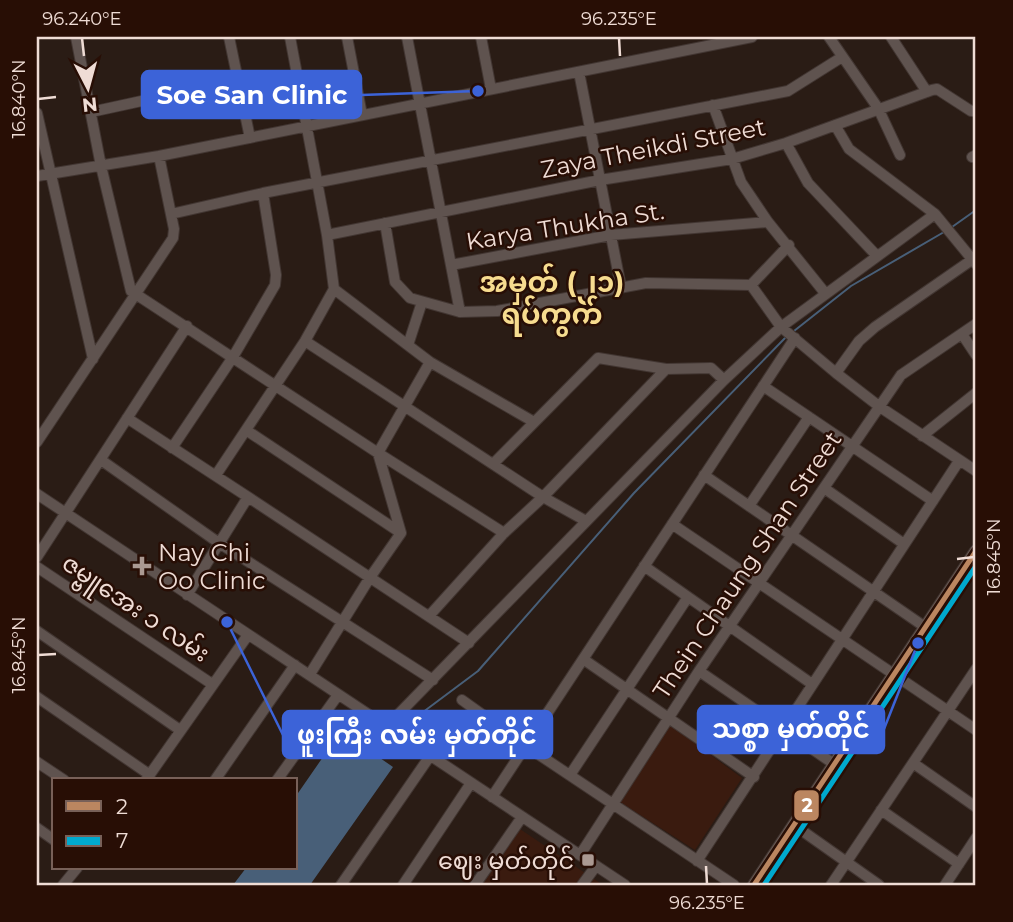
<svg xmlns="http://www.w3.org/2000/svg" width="1013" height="922" font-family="Montserrat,'Noto Sans Myanmar',sans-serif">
<rect width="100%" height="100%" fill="#2a1c15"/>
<path fill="#3a1b0f" d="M669,724L742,778L695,850L620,802Z
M520,829L603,885H482Z"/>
<path fill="#485f78" d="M341,731L393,767L310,885H233L246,868H296V796Z"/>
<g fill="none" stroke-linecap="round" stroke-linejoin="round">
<path stroke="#485f78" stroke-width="2" d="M952,227L976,210
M794,331L851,286L944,232
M399,730L478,671L634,493L787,336
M371,752L391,736"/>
<g stroke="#423632" stroke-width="12">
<path id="minor" d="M76,37L101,166L131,291L378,453L401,533L369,579L310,674
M229,37L250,138
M347,37L362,115
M407,37L460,312
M481,37L491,89
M829,37L878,108L900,155
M891,37L927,92
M579,72L621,287
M713,105L741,182L768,222L825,293
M91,112L238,80
M37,113L93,359
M835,125L849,149L935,214L976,264
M786,143L808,183L877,256
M972,157L976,155
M37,176L159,156L752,37
M171,214L263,193L788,91L842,57
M385,223L395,282L410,298L460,312L497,311L646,283L751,285L789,245
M327,235L600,180L732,159L786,143L932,90L937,89L971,111H976
M451,265L611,235L768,222
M751,285L781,327L836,373L880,407L976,471
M334,289L430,362L534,422
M962,334L976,355
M305,341L543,497L586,521
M408,345L422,302
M430,362L378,453L504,533
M836,373L859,341L875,327L976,257
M763,386L933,501
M127,418L248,497L187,595
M246,430L401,533
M922,436L976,393
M37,442L173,238L174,229L159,156
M172,448L233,357L275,285L276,275L263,193
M101,460L219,543L433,680
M493,464L598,358L666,369L711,368L724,380
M216,475L305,341L334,289L327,235L290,37
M704,475L925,627
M824,488L904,544
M37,494L625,885
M248,497L469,643
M749,506L809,417
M672,524L976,730
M37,557L187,326
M644,566L812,684
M37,567L212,684
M429,616L504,533L543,497L666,369
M37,631L180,730
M583,659L754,777
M699,671L834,764
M37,697L150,775
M462,700L526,746L734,885
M386,727L724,380L781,327L935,214
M37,762L64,780
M913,763L976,807
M570,775L688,597
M146,780L248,635
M215,780L295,665
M277,780L338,695
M492,797L795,338
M881,810L959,864
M794,825L879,885
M37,828L54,840
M580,855L699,671L901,375L976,324
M697,861L959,461
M63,885L77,868
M341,885L430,756
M403,885L471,783
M475,885L522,817
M582,885L596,866
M831,885L976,669
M945,885L976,838"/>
</g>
<g stroke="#423632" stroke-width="14">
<path id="major" d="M754,885L976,551"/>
</g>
<use href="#minor" stroke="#5f534f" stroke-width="10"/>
<use href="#major" stroke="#685953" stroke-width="12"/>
<g stroke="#280e05" stroke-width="10">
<path id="bus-1" d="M754,885L976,551"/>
</g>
<g stroke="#280e05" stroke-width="10">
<path id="bus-2" d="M764,885L976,566"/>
</g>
<use href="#bus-1" stroke="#bb8660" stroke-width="5"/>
<use href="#bus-2" stroke="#00a9ce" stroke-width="5"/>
</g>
<path fill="none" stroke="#efdcd5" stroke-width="2.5" d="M82,38L84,56M619,38L620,56M38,99L56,97M957,559L974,557M38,655L56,654M706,866L707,884"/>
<g fill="#aa9992" stroke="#280e05" stroke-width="2.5">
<path d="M138.5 555.5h7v7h7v7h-7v7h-7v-7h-7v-7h7z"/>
<rect x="581" y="853" width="14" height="14" rx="3.5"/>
</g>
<g text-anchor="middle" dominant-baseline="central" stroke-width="5" stroke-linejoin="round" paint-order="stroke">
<g font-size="24" fill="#efdcd5" stroke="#280e05">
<text transform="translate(653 148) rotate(-11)">Zaya Theikdi Street</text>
<text transform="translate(565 226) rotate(-9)">Karya Thukha St.</text>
<text transform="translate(747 565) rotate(-56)">Thein Chaung Shan Street</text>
<text transform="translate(136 608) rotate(34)">ဇမ္ဗူအေး ၁ လမ်း</text>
</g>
<g font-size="24" fill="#efdcd5" stroke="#280e05" text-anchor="start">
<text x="158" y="552">Nay Chi<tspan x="158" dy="28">Oo Clinic</tspan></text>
<text x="574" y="860" text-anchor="end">ဈေး မှတ်တိုင်</text>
</g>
<g font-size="28" font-weight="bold" fill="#f7dc8f" stroke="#280e05">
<text x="552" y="282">အမှတ် (၂၁)<tspan x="552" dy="32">ရပ်ကွက်</tspan></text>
</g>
</g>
<path fill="none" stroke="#3c63d8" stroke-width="2.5" d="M478 91L361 95M918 643L884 729M227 622L283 735"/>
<g fill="#3c63d8" stroke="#280e05" stroke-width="2.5">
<circle cx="478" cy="91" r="7"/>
<circle cx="918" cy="643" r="7"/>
<circle cx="227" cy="622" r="7"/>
</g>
<g fill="#3c63d8" stroke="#3c63d8" stroke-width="2.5">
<rect x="142" y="71" width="219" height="47" rx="7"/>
<rect x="698" y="706" width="186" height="47" rx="7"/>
<rect x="283" y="711" width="269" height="47" rx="7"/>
</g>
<g font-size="26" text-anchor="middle" font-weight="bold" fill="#fff">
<text x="252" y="104">Soe San Clinic</text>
<text x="791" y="738">သစ္စာ မှတ်တိုင်</text>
<text x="417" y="744">ဖူးကြီး လမ်း မှတ်တိုင်</text>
</g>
<rect stroke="#280e05" stroke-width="2.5" x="793" y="789" width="27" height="33" rx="7" fill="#bb8660"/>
<g font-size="19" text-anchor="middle" font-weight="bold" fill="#fff">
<text x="807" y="812">2</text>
</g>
<rect width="1013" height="922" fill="none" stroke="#280e05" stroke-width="77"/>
<rect x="52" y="778" width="245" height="91" fill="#280e05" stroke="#786058" stroke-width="2"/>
<rect x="66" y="801" width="35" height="10" fill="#bb8660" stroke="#786058" stroke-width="2"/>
<text x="116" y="814" font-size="21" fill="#efdcd5">2</text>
<rect x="66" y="836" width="35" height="10" fill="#00a9ce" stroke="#786058" stroke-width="2"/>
<text x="116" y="848" font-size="21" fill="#efdcd5">7</text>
<g transform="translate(88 88) rotate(174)" stroke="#280e05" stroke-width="5" paint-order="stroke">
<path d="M0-5L12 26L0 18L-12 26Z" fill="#efdcd5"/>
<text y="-10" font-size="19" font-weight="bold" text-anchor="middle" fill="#efdcd5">N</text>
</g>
<rect x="38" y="38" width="936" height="846" fill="none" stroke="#efdcd5" stroke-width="2.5"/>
<g font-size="18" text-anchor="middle" fill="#efdcd5">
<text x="82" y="25">96.240°E</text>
<text x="619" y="25">96.235°E</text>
<text transform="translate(19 99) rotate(-90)" y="6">16.840°N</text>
<text transform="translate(994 557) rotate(-90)" y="6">16.845°N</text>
<text transform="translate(19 655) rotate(-90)" y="6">16.845°N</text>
<text x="707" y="909">96.235°E</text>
</g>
</svg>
